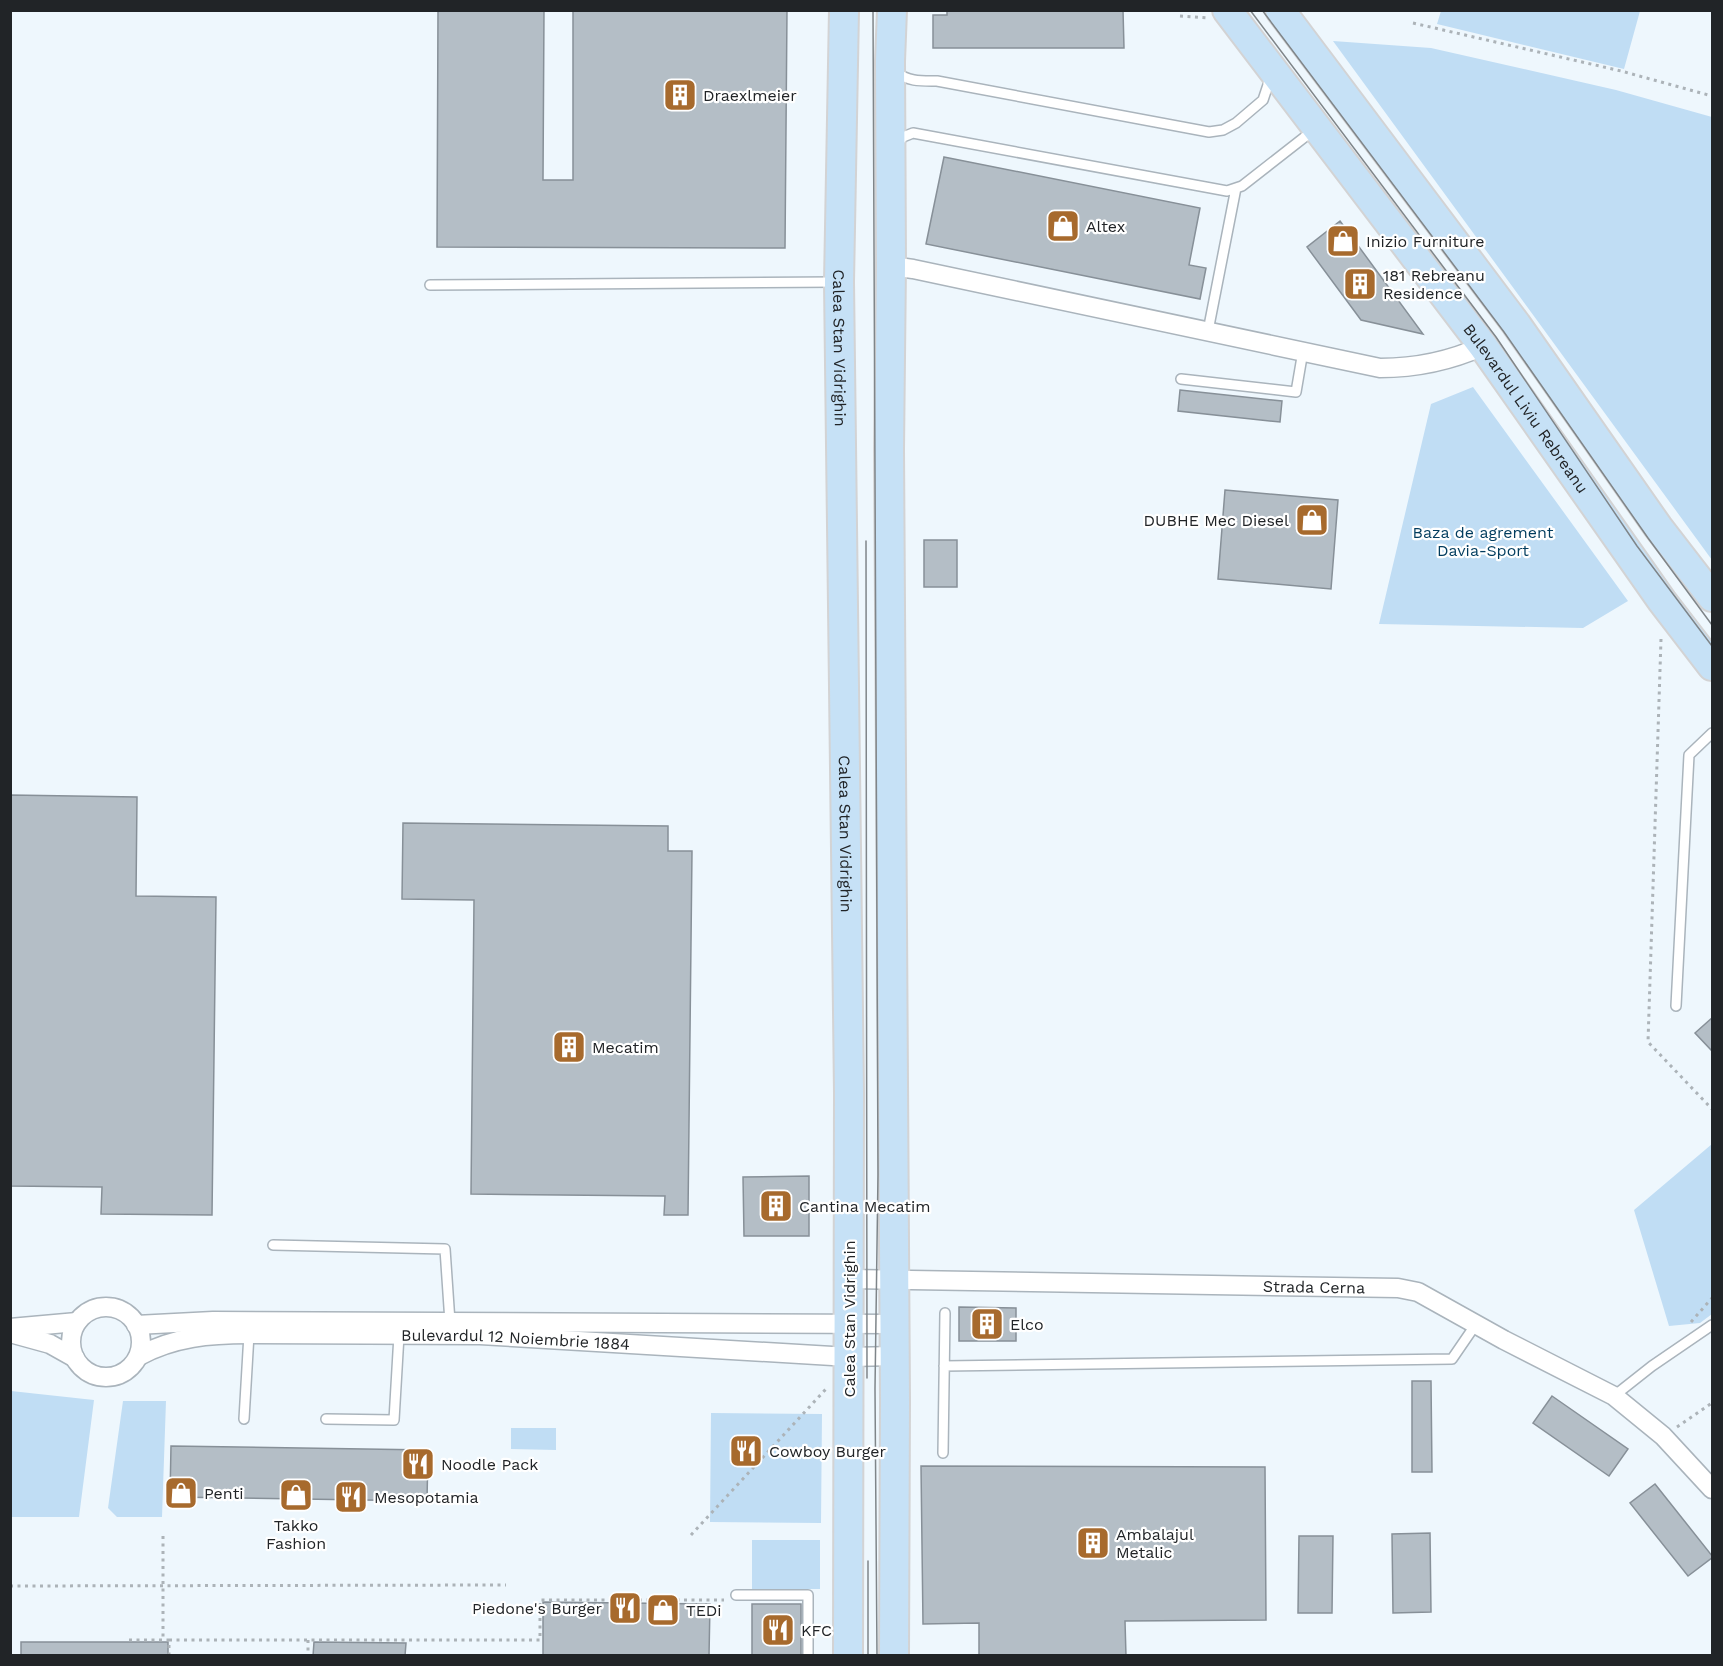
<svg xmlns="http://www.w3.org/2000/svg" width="1723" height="1666" font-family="'Work Sans',sans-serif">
<rect width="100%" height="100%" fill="#eef7fd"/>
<path fill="#c0ddf4" d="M1441,11V10L1640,11L1624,69L1437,24Z
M1333,41L1431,48L1616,90L1712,117V560Z
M1473,387L1628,601L1583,628L1379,624L1431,404Z
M1712,1144V1314L1700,1323L1669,1326L1634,1210Z
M11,1391L94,1400L79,1517H11Z
M123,1401H166L162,1517H117L108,1508Z
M711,1413L822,1414L821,1523L710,1522Z
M511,1428H556V1450L511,1449Z
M752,1540H820V1589H752Z"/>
<path fill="#b4bec6" stroke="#879098" stroke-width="1.5" d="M438,10H544L543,180H573V10H787L785,248L437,247Z
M947,10H1123L1124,48H933V15H947Z
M944,157L1200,208L1189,265L1206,268L1200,299L926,244Z
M1340,221L1423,334L1361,320L1307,247Z
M1180,390L1282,401L1280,422L1178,411Z
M1225,490L1338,500L1331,589L1218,579Z
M924,540H957V587H924Z
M10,795L137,797L136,896L216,897L212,1215L101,1214L102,1187L10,1186Z
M403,823L668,826V851H692L688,1215H664L665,1196L471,1194L474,900L402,899Z
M1713,1017V1052L1695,1033Z
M809,1176V1236H744L743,1177Z
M959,1307L1016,1308V1341H959Z
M1412,1381H1431L1432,1472H1412Z
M1552,1396L1628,1449L1609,1476L1533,1423Z
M171,1446L428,1450L427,1501L170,1497Z
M921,1466L1265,1467L1266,1620L1125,1621L1126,1656H979V1623L923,1624Z
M1655,1484L1713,1557L1688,1576L1630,1503Z
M1430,1533L1431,1612L1393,1613L1392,1534Z
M1299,1536H1333L1332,1613H1298Z
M543,1602L710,1604L709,1656H543Z
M752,1604H801V1656H752Z
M21,1642H168V1656H21Z
M314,1642L406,1643L405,1656H313Z"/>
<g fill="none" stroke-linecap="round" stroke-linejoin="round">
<g stroke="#aab4bc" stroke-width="12">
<path id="service" d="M896,72C909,82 921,81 937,81L1209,132L1223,130L1236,123L1263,100L1268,85L1269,76
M897,144L903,137L913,133L1227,191L1242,186L1306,136L1315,135
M430,285L836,282
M1208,331L1236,188
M1181,379L1296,392L1303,351
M1676,1006L1689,755L1712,733
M273,1245L445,1249L450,1322
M944,1366L1452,1359L1476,1324
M1614,1396L1652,1366L1712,1325
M244,1419L249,1334
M326,1419L394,1420L399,1335
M943,1453L945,1313
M736,1595H808V1656"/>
</g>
<g stroke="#aab4bc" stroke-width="21">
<g id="minor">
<path d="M891,266L913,269L1380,368C1416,368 1450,361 1483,346"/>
<path id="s1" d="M850,1279L1398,1288L1418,1292L1504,1340L1614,1396L1663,1436L1712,1489"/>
<circle cx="106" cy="1342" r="35"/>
<path d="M136,1325L213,1321L894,1324"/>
<path d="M10,1328L77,1322"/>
<path d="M10,1333L50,1344L75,1358"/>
<path id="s2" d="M139,1356C174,1337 210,1334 249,1334L480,1335L849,1357L895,1356"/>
</g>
</g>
<g stroke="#d3d3d4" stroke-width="32">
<g id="primary">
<path id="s3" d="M844,10L839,282L849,1093L848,1656"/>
<path d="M892,10L890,61L891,266L889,449L895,1401L894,1656"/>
<path id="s4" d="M1227,10L1483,346L1662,601L1712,666"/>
<path d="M1280,10L1516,324L1658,527L1712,597"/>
</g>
</g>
<path stroke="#acb3b8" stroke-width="3" stroke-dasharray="3 4.5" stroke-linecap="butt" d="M1180,16L1208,18
M1413,23L1621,71L1712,96
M1661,639L1648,1042L1712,1109
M1691,1322L1712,1298
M1677,1427L1712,1403
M691,1535L826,1389
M163,1536V1640
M10,1586L506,1585
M129,1640H169V1656
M169,1640H540V1600H724
M308,1640V1656"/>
<use href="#service" stroke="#fff" stroke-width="9"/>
<use href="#minor" stroke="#fff" stroke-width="18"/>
<use href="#primary" stroke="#c6e1f6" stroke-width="28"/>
<path stroke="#7f8589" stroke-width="1.5" d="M873,10L878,1174L875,1389L877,1656
M1250,10L1496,337L1637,546L1712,646
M1262,10L1504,332L1648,538L1712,625
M866,541L867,1378
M868,1561V1656"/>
</g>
<defs>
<g id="building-square" transform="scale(1.725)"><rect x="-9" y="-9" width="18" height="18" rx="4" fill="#a76a2d" stroke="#fff"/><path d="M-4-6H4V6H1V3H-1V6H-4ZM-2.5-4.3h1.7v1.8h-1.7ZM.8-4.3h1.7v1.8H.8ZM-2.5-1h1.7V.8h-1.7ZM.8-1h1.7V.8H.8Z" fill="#fff"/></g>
<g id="shop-square" transform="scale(1.725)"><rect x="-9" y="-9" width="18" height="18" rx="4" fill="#a76a2d" stroke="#fff"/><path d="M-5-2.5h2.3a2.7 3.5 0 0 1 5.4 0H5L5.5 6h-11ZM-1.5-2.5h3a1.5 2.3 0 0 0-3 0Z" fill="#fff"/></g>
<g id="restaurant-square" transform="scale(1.725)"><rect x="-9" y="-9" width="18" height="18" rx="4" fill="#a76a2d" stroke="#fff"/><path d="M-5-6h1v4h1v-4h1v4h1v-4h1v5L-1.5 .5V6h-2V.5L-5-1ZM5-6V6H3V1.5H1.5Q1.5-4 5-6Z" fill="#fff"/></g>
</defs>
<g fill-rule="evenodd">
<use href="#building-square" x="680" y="95"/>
<use href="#shop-square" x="1063" y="226"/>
<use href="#shop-square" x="1343" y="241"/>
<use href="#building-square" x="1360" y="284"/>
<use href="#shop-square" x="1312" y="520"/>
<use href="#building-square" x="569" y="1047"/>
<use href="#building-square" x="776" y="1206"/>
<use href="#building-square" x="987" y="1324"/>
<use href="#restaurant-square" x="746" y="1451"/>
<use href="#restaurant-square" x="418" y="1464"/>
<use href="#shop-square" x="181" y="1493"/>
<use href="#shop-square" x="296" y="1495"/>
<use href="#restaurant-square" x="351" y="1497"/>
<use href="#building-square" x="1093" y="1543"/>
<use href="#restaurant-square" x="625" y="1608"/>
<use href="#shop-square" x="663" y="1610"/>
<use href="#restaurant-square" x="778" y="1630"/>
</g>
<g text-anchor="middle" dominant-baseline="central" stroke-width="4.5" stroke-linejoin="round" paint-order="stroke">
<g font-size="16" fill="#212427" stroke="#fff" text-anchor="start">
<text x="703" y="95">Draexlmeier</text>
<text x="1086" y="226">Altex</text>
<text x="1366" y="241">Inizio Furniture</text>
<text x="1383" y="275">181 Rebreanu<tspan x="1383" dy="18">Residence</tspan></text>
<text x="1289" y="520" text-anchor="end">DUBHE Mec Diesel</text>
<text x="592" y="1047">Mecatim</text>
<text x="799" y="1206">Cantina Mecatim</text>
<text x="1010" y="1324">Elco</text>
<text x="769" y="1451">Cowboy Burger</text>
<text x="441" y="1464">Noodle Pack</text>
<text x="204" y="1493">Penti</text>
<text x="374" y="1497">Mesopotamia</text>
<text x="296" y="1525" text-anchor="middle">Takko<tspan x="296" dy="18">Fashion</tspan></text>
<text x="1116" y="1534">Ambalajul<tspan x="1116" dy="18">Metalic</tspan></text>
<text x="602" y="1608" text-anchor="end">Piedone's Burger</text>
<text x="686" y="1610">TEDi</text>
<text x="801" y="1630">KFC</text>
</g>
<g font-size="16" fill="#212427" stroke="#fff">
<text stroke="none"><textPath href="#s3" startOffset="338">Calea Stan Vidrighin</textPath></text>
<text stroke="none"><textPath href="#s4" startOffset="498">Bulevardul Liviu Rebreanu</textPath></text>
<text stroke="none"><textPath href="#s3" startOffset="824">Calea Stan Vidrighin</textPath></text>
<text stroke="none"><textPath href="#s1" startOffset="464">Strada Cerna</textPath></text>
<text transform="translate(849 1319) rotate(-90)">Calea Stan Vidrighin</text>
<text stroke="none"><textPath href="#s2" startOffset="380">Bulevardul 12 Noiembrie 1884</textPath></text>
</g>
<g font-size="16" fill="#013c5e" stroke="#fff">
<text x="1483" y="532">Baza de agrement<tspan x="1483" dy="18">Davia-Sport</tspan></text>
</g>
</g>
<rect width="1723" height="1666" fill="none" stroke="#212427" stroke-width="24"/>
</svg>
